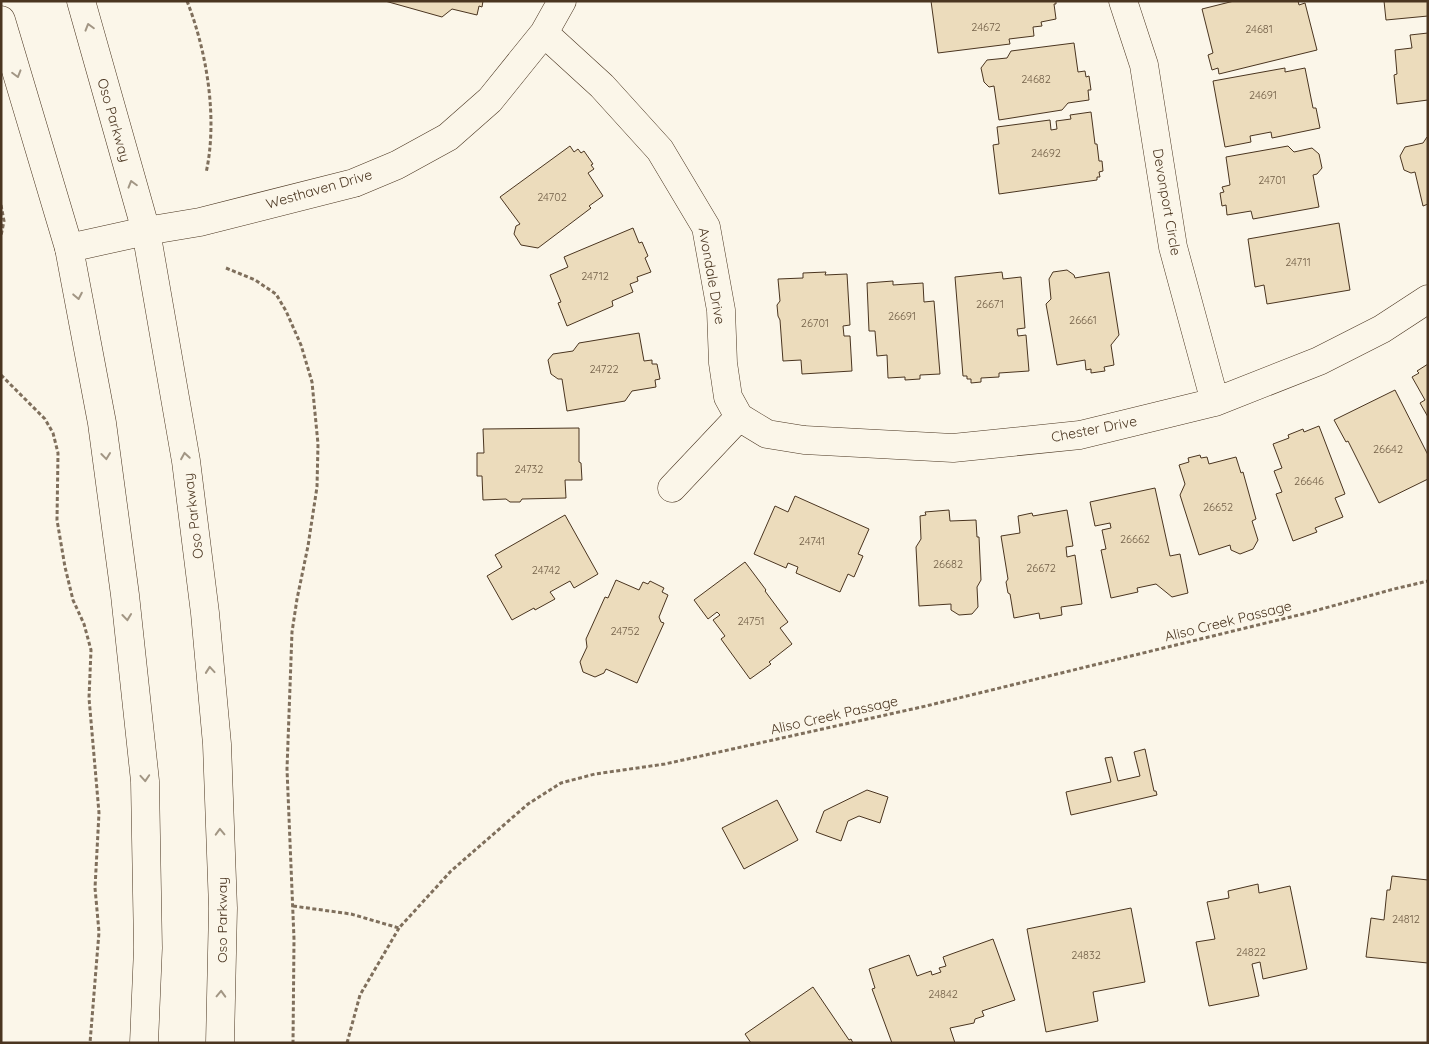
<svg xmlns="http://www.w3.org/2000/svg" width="1429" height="1044" font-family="Quicksand,sans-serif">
<rect width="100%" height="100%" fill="#fbf6e9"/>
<path fill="#ecdcbc" stroke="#4a3520" d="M385,1H483L482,7L479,6L477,15L452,9L442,17Z
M931,1H1056V4H1054L1056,19L1041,22L1042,26L1033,27L1034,36L1009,39L1010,44L938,53Z
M1234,1H1298L1299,5L1305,3L1317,50L1219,74L1218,68L1212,70L1208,55L1213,53L1202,9Z
M1384,1H1428V16L1386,20Z
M1428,33V100L1397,104L1394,75L1397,74L1395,50L1412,48L1410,35Z
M1074,43L1078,72L1085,71L1086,77L1089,76L1091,90H1088L1089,100L1068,103L1062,110L999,120L994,86L989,87L984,82L981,68L987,60L1007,58L1011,51Z
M1285,68V72L1305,68L1313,108H1316L1320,128L1272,138L1271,132L1250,136L1251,142L1225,147L1213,81Z
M1091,112L1095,144H1097L1099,161H1102L1103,171L1099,172L1100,177H1097V180L999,194L993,145L999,144L997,127L1050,120L1051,130L1057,129L1056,121L1071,119L1070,115Z
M1427,137H1428V204L1423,206L1415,172L1411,173L1404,170L1400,156L1405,147L1423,143Z
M570,146L574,152L578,149L581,153L584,151L593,164L591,165L594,169L588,173L603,196L589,206L591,208L538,248L521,245L514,234L516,226L520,224L500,197Z
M1288,146L1294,152L1312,148L1319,154L1322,168L1317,174L1313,175L1319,207L1253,219L1251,211L1227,215L1226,205L1222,206L1220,193L1224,192L1222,187L1230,185L1226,157Z
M1339,223L1350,290L1267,304L1264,285L1255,287L1248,239Z
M633,228L639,243L642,242L648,256L645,258L651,272L637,277L638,281L630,284L633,292L612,301L613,306L567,326L558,303L561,302L550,275L568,267L564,257Z
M1067,270L1074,275L1075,278L1109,272L1119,335L1111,345L1114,365L1104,367L1105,371L1091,373V369L1086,370L1085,360L1057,365L1046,304L1051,299L1049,279L1053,272Z
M826,272L825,275L847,274L850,325L843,326L844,336H850L852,371L802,374L801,360L783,361L780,320L778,316L777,305L780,301L778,279L803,278V273Z
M1002,272L1003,279L1021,277L1025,328L1017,329L1018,336L1026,335L1029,371L999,373V377L981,378V382L971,383V379H967V376H963L955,277Z
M893,281V285L923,283L924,302L934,301L940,374L920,375V379L905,380V377L888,378L887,355L877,356L875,331H869L867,283Z
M639,333L644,361L652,360V364H657L660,379L655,380L656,387L632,391L625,401L567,411L562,379H558L551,374L548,360L553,354L573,351L579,343Z
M1428,364V417L1420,403L1425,400L1412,377L1419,373L1417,371Z
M1395,390L1428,455V479L1379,503L1348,441L1346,442L1334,420Z
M1319,426L1345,494L1335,498L1343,517L1315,528L1317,532L1293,541L1276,494L1282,492L1274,471L1282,468L1273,444L1289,438L1288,435L1303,429L1304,432Z
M579,428V462L581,463L582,480H565L566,498L522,499L520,502H510L506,499L483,500L482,476H477V453H484L483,429Z
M1200,455L1201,458L1207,457L1209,464L1236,457L1241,473L1243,472L1256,519L1252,521L1258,540L1253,549L1240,554L1231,550L1230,545L1199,555L1180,495L1185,484L1179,465L1189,462L1188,458Z
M1155,488L1170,556L1180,554L1188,593L1172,597L1156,584L1137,588L1138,592L1111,598L1101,550L1106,549L1102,530L1111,528L1110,523L1095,526L1090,502Z
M795,496L869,529L858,554L863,556L854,577L848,574L840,592L796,573L798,567L788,563L786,568L754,554L775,506L788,512Z
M949,510L950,521L976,520L977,537H979L981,580L977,587L978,607L972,614L959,615L951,610V604L919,606L916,547L921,539L920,516L926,515L925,512Z
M1067,510L1073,546L1066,547L1067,557L1075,555L1082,604L1061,607L1062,615L1040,619L1039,613L1014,618L1010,594L1008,593L1006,582L1008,579L1001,536L1020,533L1018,516L1032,513L1033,516Z
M565,515L598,574L574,588L570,581L550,592L555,599L535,610L534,608L512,620L487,576L502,567L495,555Z
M745,562L766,590L765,591L788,622L780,628L792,644L769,662L771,664L750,679L721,639L725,636L713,620L720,615L717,612L708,619L694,600Z
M616,580L639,590L643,582L648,584L650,581L664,588L662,592L668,595L659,617L661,622L664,623L637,683L606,669L604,673L595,677L583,672L580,662L587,647L586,639L605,597L608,598Z
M1145,749L1154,791H1156L1157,795L1071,815L1066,792L1111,782L1105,758L1112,757L1118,781L1140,776L1134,752Z
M867,790L888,797L880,823L859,816L848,821L841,841L816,832L824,811Z
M777,800L798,840L744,869L722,828Z
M1392,876L1428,880V963L1366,957L1371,918L1384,920L1387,890H1390Z
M1258,884L1259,893L1290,886L1307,969L1263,979L1260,962L1252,964L1259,996L1209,1006L1196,942L1215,939L1207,902L1229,898L1228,891Z
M1131,908L1145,982L1093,992L1098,1021L1046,1032L1027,929Z
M993,939L1015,1000L982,1011L984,1016L975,1019L974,1023L950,1028L955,1043H892L872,989L875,988L869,969L909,955L917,976L931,971L932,975L941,972L939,968L946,966L943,957Z
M813,987L849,1040L851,1039L853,1043H751L745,1034Z"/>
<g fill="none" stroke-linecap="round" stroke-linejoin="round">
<g stroke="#4a3520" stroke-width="29">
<path id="minor" d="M1123,1L1144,65L1173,247L1215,402
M544,33L602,86L660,150L706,227L721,310L723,363L728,397L739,417L672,488
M69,248L146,231L200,222L354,183L397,165L448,137L490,100L544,33L562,1
M739,417L767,434L804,440L953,448L1080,435L1215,402L1319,361L1382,329L1428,299"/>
</g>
<g stroke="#4a3520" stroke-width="29">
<path id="major" d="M81,1L146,231L186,461L205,613L217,744L223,908L220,1043
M1,20L69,248L102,423L125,595L145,781L148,948L144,1043"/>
</g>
<path stroke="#7f6f5c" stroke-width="3" stroke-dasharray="4 2.5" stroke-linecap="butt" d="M187,1C207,52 218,119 206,173
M1,205L4,221L1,236
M226,268L255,280L276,294L286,311L301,345L312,382L318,444L317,487L308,546L297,599L292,632L287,769L294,939L293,1043
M1,375L45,419L53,433L58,453L57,520L65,567L73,600L84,624L91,650L89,698L99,813L95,888L99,932L90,1043
M293,906L351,914L399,928L451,871L528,804L561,783L595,774L665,764L926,706L1307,613L1394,589L1428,581
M347,1043L360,995L399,928"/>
<use href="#minor" stroke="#fbf6e9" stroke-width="28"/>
<use href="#major" stroke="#fbf6e9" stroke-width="28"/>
</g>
<defs><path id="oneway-chevron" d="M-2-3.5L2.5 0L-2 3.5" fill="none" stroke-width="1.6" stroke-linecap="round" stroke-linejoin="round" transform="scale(1.25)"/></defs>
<g stroke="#a29684">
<use href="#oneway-chevron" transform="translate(89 27) rotate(-106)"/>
<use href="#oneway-chevron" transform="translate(17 74) rotate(74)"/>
<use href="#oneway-chevron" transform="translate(132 184) rotate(-106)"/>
<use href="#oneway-chevron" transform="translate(78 296) rotate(79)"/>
<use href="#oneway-chevron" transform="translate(106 456) rotate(83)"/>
<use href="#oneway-chevron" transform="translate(185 456) rotate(-99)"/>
<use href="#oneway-chevron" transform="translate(127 617) rotate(84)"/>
<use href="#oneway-chevron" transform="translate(210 670) rotate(-95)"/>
<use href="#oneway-chevron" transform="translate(145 778) rotate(86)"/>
<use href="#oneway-chevron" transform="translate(220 832) rotate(-92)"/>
<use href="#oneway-chevron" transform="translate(221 994) rotate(-88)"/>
</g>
<g text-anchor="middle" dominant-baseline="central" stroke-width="4" stroke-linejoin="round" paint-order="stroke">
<g font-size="11" fill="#725f47">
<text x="986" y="27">24672</text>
<text x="1259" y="29">24681</text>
<text x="1036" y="79">24682</text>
<text x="1263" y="95">24691</text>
<text x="1046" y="153">24692</text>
<text x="1272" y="180">24701</text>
<text x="552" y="197">24702</text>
<text x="1298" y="262">24711</text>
<text x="595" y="276">24712</text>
<text x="990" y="304">26671</text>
<text x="902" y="316">26691</text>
<text x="1083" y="320">26661</text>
<text x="815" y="323">26701</text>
<text x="604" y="369">24722</text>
<text x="1388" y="449">26642</text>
<text x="529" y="469">24732</text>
<text x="1309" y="481">26646</text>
<text x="1218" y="507">26652</text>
<text x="1135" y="539">26662</text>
<text x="812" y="541">24741</text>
<text x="948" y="564">26682</text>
<text x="1041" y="568">26672</text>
<text x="546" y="570">24742</text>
<text x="751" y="621">24751</text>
<text x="625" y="631">24752</text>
<text x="1406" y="919">24812</text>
<text x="1251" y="952">24822</text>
<text x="1086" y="955">24832</text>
<text x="943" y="994">24842</text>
</g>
<g font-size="14" fill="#4a3520" stroke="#fbf6e9">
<text transform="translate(114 120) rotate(74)">Oso Parkway</text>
<text transform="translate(319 189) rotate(-16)">Westhaven Drive</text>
<text transform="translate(1167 202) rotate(80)">Devonport Circle</text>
<text transform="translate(712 276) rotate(80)">Avondale Drive</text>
<text transform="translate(1094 429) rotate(-11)">Chester Drive</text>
<text transform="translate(193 516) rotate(-97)">Oso Parkway</text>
<text transform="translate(1228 621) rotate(-14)">Aliso Creek Passage</text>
<text transform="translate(834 715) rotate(-13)">Aliso Creek Passage</text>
<text transform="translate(222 920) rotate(-90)">Oso Parkway</text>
</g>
</g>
<rect width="1429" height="1044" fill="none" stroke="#4a3520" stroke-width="5"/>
</svg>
